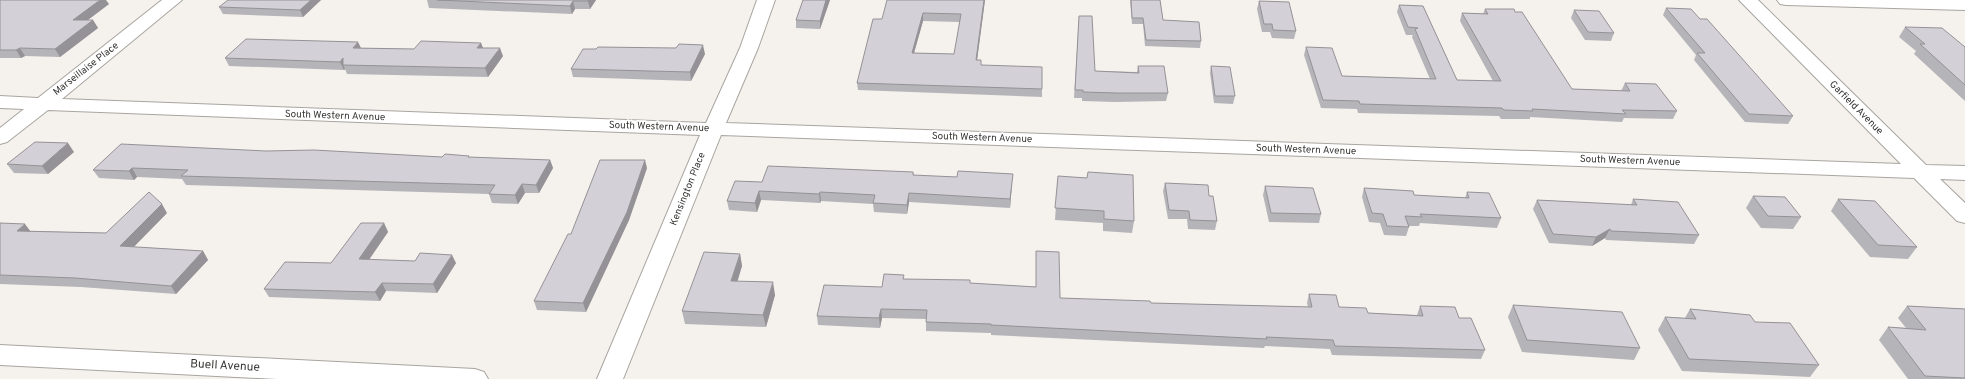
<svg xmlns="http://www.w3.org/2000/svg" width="1965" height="379" font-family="Overpass,sans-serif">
<rect width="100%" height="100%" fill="#f5f1ec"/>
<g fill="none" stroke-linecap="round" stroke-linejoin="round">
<g stroke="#a9a5a0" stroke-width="2">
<path id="minor" d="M162,0H182L62,99L706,123L740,48L757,0H775L758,48L726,123L1901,164L1739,0H1758L1926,165L1965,166V180L1940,179L1965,203V223L1957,221L1914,178L721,135L623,379H597L700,135L48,110L7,142L0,144V128L24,109L0,108V96L38,98Z
M1777,0H1965V10L1786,5L1780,4Z
M0,345L475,369L484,372L488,379H277L0,365Z"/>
</g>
<use href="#minor" fill="#fff" fill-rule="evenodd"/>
</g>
<path fill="#b5b4b9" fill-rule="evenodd" d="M0,0L109,4L88,20H93L98,28L60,57L25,56L21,58H0Z
M321,0L303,17L223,14L219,7Z
M427,0H596L590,9H575L572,14L429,8Z
M803,0H830L820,29L796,28V20Z
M985,0L977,60H981V65L1042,89V97L858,90L857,83L882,19ZM923,21L960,22L954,54L914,53Z
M1130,0H1160L1163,20L1201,41L1200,48L1145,46L1143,24H1132Z
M1259,1L1296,31L1294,39L1272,38L1270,32H1262L1257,9Z
M1399,5L1423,6L1457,80L1493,81L1460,21L1462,13L1483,14L1485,9L1572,89L1621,91L1625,83L1677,111L1673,119L1624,118L1622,122L1530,117V119H1501L1499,116L1358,113L1357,109L1321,108L1304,55L1306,47L1342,76L1430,79L1412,37L1413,35H1406L1397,12Z
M1666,8L1700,19L1793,116L1788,124L1745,122L1694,60L1696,55L1663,15Z
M1574,10L1614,33L1611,41L1585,40L1571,18Z
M1079,16L1095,71L1137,72L1138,66L1168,93L1166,101L1116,102L1082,101V98H1074Z
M1905,27L1965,47V101L1914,54L1916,51L1899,37Z
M481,43L483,48L503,56L488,77L347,74L345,69L344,70L229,66L225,58L361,48L414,49Z
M676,48L705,54L691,81L573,77L571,69L596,49Z
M1211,66L1235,96L1233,104L1214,103L1210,73Z
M266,151L442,157L550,160L553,168L539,193H525L518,204L492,203L489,194L186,185L182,179L137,177L134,180L99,178L93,170Z
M74,152L48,174L14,173L7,164Z
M647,168L629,220L586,312L537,310L534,301L571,234Z
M913,172L914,175L1012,183L1010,208L909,202L907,214L874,212L873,204L821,201L820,203L761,200L757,212L729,210L727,201L762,182Z
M1058,176L1134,221L1132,233L1103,231V223L1055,220Z
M1165,183L1209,196L1217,221L1215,230L1188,229L1187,219H1168L1163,191Z
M1265,186L1321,214L1319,223L1269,222L1263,195Z
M1364,188L1414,195L1465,198L1467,192L1501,218L1497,228L1420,223L1419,226H1408L1409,227L1406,236L1384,235L1380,223L1369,222L1362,197Z
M1753,196L1801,217L1793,229L1761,228L1746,208Z
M1633,199L1699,235L1694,244L1606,240L1605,238L1592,246L1549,243L1533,209L1537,200L1631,205Z
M1838,199L1917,247L1908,259L1870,257L1831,211Z
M167,213L133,247L203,251L208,260L176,294L81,287L0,284V223L30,231L106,233Z
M384,223L388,232L369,260L456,263L437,293L386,291L380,301L269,297L264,289L331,263Z
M1036,251L1060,298L1151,303L1308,307L1307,303L1309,294L1339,307L1368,313L1417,315L1420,306L1459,318L1485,350L1481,359L1332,355L1330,349L1265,346L1264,348L991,335V333L926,331V319L882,318L880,328L818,325L817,316L882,287L904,279L1036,287Z
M740,254L742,266L737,281L775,295L766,327L685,324L682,311Z
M1513,305L1640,348L1634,360L1522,352L1508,317Z
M1907,306L1965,309V379H1908L1879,340L1888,327L1906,328L1898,318Z
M1690,309L1755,322L1819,365L1810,377L1682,371L1658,330L1665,317L1685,318Z"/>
<path fill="#949296" d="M100,0H106L109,4L77,28L73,20Z
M311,0H321L303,17L300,10Z
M589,0H596L590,9L588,1Z
M826,0H830L820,29V21Z
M984,0H985L976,68V60Z
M573,1L575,9L572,14L570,6Z
M923,13V21L912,60V53Z
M93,20L98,28L60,57L55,49Z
M358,42L362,50L353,48Z
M481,43L484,51L477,48Z
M703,45L705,54L691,81L690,72Z
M20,48L25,56L21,58L16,50Z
M500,48L503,56L488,77L485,68Z
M343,58V65L345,69L344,70L340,62Z
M68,143L74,152L48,174L42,166Z
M550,160L553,168L539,193L536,185Z
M645,160L647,168L629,220L586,312L583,303Z
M132,168L137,177L134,180L129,171Z
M1013,174L1012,183L1010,208V199Z
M522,184L525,193L518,204L515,195Z
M759,191L761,200L757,212L755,203Z
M820,192L821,201L820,203L819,194Z
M909,193V202L907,214V205Z
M162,204L167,213L126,255L120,246Z
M384,223L388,232L363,268L359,259Z
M25,224L31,232L17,231Z
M1610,229L1605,238L1592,246L1596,237Z
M203,251L208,260L176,294L171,286Z
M740,254L742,266L734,293L731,281Z
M452,255L456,263L437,293L433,284Z
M773,282L775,295L766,327L763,315Z
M382,283L386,291L380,301L375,292Z
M881,309L882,318L880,328L879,318Z"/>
<path fill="#d3d1d7" stroke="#949296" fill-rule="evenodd" d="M0,0H100L73,20H93L55,49L20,48L16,50H0Z
M228,0H311L300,10L219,7Z
M437,0H589L588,1H573L570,6Z
M803,0H826L820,21L796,20Z
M887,0H984L976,60H981V65L1042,67V89L857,83L873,19H882ZM923,13L961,14L954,54L912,53Z
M1131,0H1160L1163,20L1199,22L1201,41L1146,40L1143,18H1132Z
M1259,1L1289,2L1296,31L1273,30L1272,24H1264Z
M1399,5L1423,6L1457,80L1501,81L1462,13L1488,14L1485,9H1514L1515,12H1522L1572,89L1630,91L1625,83L1656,84L1677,111L1622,110L1626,114L1532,109L1533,111L1504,110L1502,108L1360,104L1359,101L1323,100L1306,47L1332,48L1342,76L1436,79L1415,29L1418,28L1408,27Z
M1666,8L1691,9L1700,19H1707L1793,116L1749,114L1697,53H1705Z
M1574,10L1599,11L1614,33L1588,32Z
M1079,16H1092L1095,71L1139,73L1138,66H1164L1168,93H1117L1083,92V90H1075Z
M1905,27L1942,28L1965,47V85L1920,44H1925Z
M246,39L358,42L353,48L414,49L421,41L481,43L477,48H500L485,68L343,65V58L340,62L225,58Z
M679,44L703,45L690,72L571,69L583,49H596L598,47L676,48Z
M1211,66L1230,67L1235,96H1215Z
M35,142L68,143L42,166L7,164Z
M121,144L266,151L314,150L442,157L445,154L469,156L468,157L550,160L536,185L522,184L515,195L489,194L495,185L181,176L188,170L132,168L129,171L93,170Z
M600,160H645L627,212L583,303L534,301L568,234H571Z
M768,166L913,172V175L957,177L958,171L1013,174L1010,199L909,193L907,205L873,203L875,195L820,192L819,194L759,191L755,203L727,201L735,181L762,182Z
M1088,172L1133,175L1134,221L1104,219V211L1055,208L1058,176L1087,178Z
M1165,183L1208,185L1209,196H1213L1217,221L1190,220L1189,211L1169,210Z
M1265,186L1313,188L1321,214L1271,213Z
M1364,188L1413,191L1414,195L1469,198L1467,192L1489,193L1501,218L1420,214L1422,217L1405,216L1409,227L1387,226L1383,214L1372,213Z
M149,192L162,204L120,246L203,251L171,286L75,278L0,275V223L25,224L17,231L106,233Z
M1753,196L1785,197L1801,217L1768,216Z
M1633,199L1678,202L1699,235L1611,231L1610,229L1596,237L1553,234L1537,200L1637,205Z
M1838,199L1875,201L1917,247L1878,245Z
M361,223H384L359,259L415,261L420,253L452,255L433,284L382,283L375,292L264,289L285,262L331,263Z
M1036,251L1059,252L1060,298L1150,301L1151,303L1312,307L1309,294L1336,295L1339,307L1366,308L1368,313L1423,316L1420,306L1455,307L1459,318H1471L1485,350L1335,346L1333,340L1266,337L1267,339L991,325V324L926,322L927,310L881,309L879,318L817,316L824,285L882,287L884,274L904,275L903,279L970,280V283L1036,287Z
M704,252L740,254L731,281L773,282L763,315L682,311Z
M1513,305L1622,312L1640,348L1527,340Z
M1907,306L1965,309V378L1925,376L1888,327L1926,330Z
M1690,309L1750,315L1755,322L1790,323L1819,365L1689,359L1665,317L1696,319Z"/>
<g text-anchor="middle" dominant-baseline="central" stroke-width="3.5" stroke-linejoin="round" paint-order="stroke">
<g font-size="10" fill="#373634" stroke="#fff">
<text transform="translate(86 69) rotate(-38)">Marseillaise Place</text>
<text transform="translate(1856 108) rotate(45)">Garfield Avenue</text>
<text transform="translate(335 116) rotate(2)">South Western Avenue</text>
<text transform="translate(659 127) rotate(2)">South Western Avenue</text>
<text transform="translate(982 138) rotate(2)">South Western Avenue</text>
<text transform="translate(1306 150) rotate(2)">South Western Avenue</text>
<text transform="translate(1630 161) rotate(2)">South Western Avenue</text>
<text transform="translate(688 189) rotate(-68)">Kensington Place</text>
</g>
<g font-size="12" fill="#373634" stroke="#fff">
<text transform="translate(225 366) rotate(3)">Buell Avenue</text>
</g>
</g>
</svg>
